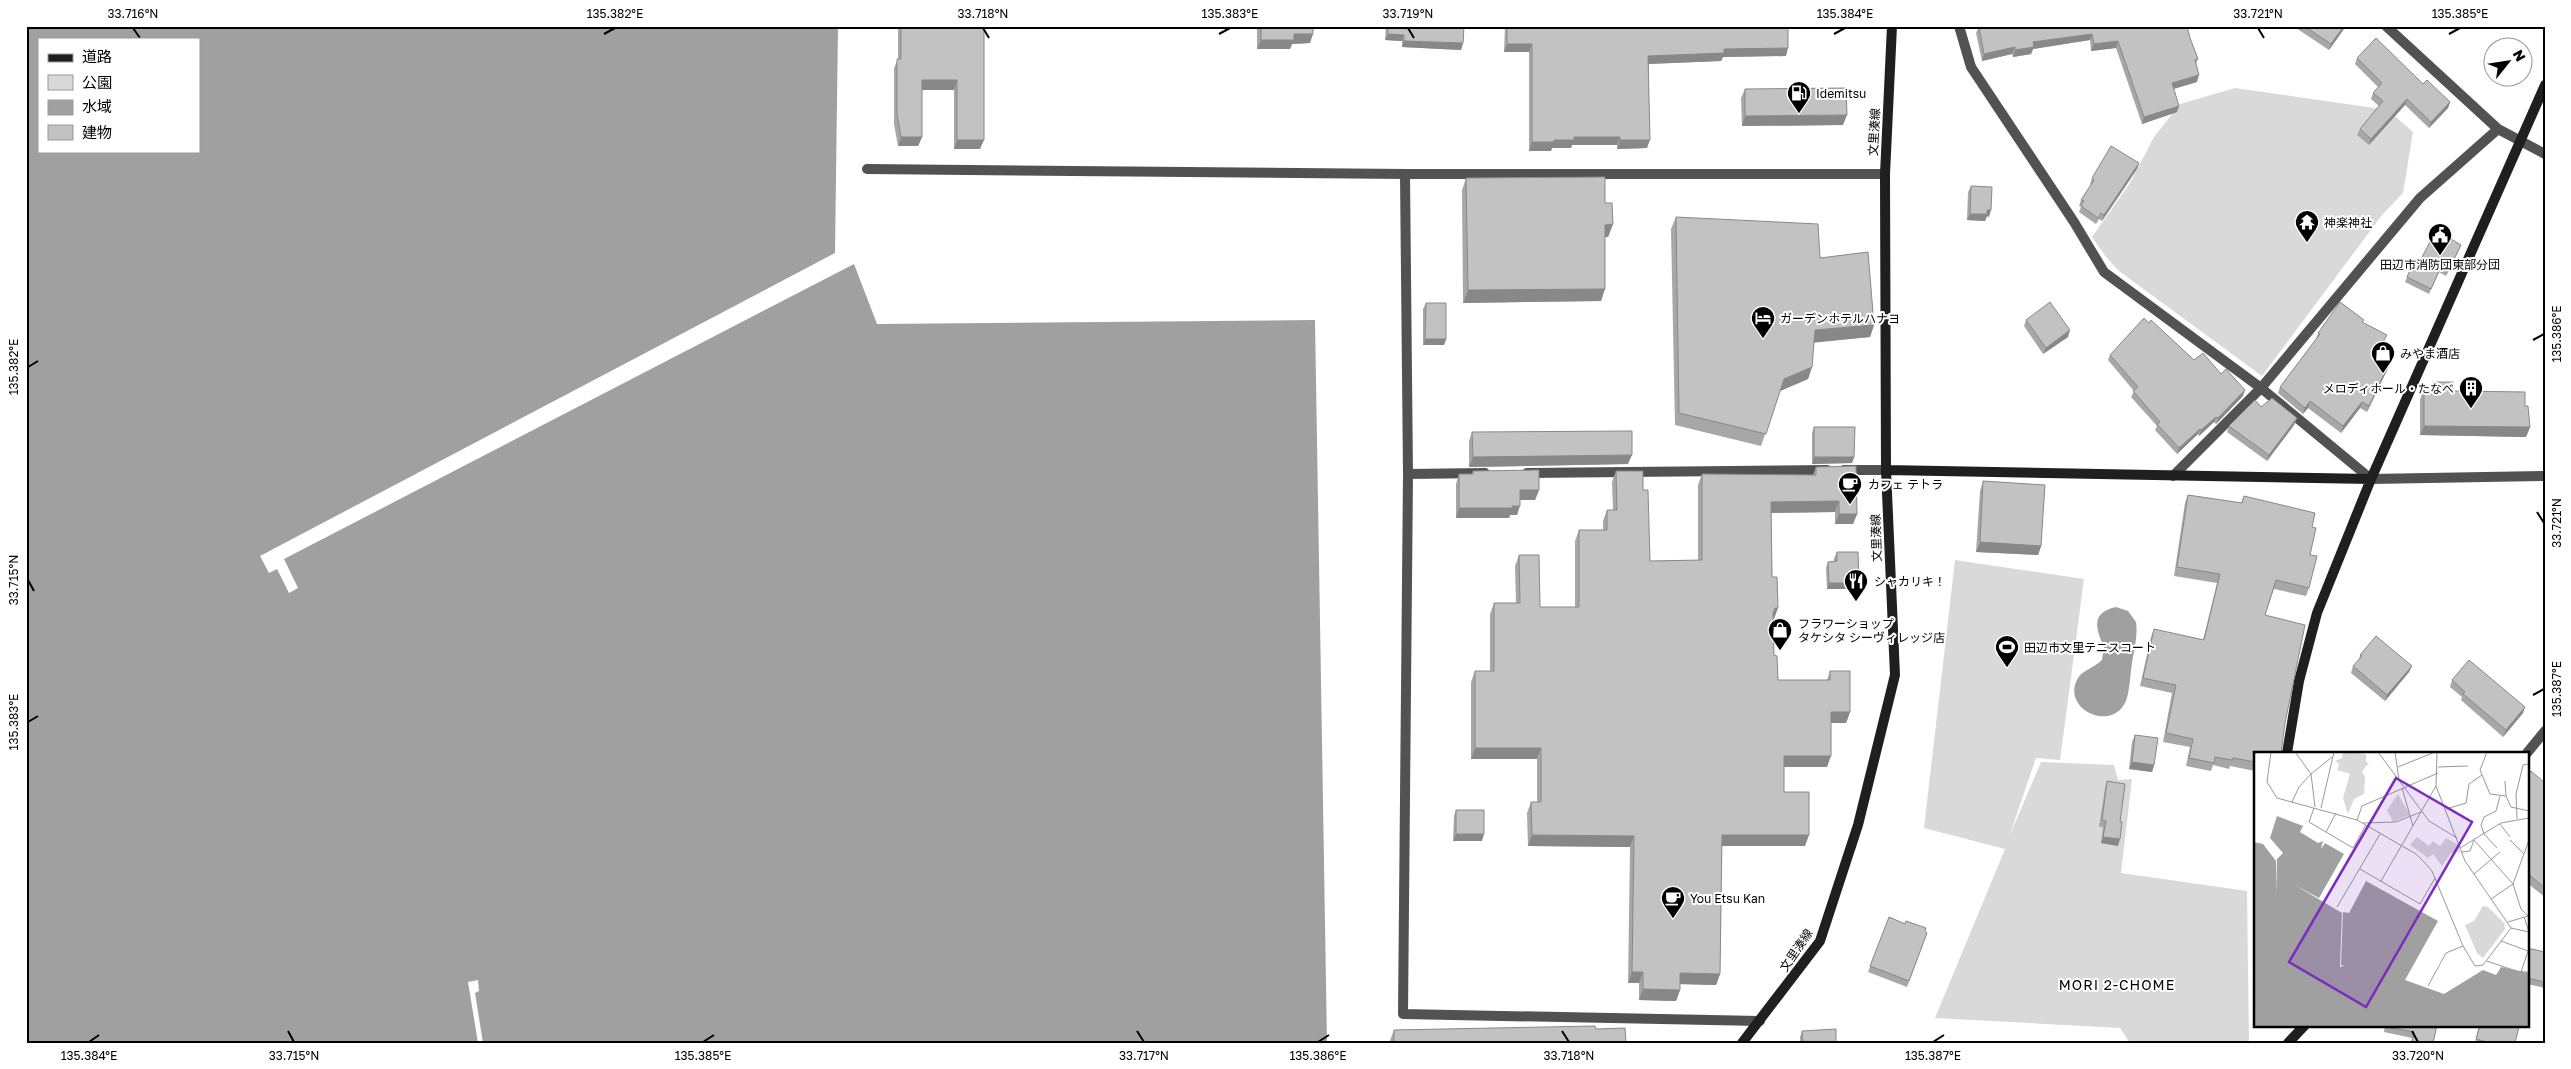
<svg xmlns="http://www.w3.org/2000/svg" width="2571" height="1069" font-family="'Golos Text','Noto Sans JP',sans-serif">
<rect width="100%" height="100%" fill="#fff"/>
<path fill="#d9d9d9" d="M2235,88L2388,110L2413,132L2403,193L2382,215L2262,376L2119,271L2106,257L2092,237L2130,183L2154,137L2180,104Z
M1955,560L2084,579L2060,760L2036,758L2009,837L2041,762L2114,765L2118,780L2132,779L2121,873L2247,891L2249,1043H2130L2120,1028L1935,1018L2005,849L1924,828Z"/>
<path fill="#a0a0a0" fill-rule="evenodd" d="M26,26H838L835,253L260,556L269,573L277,569L289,593L298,588L284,559L854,264L877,324L1315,320L1327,1043H483L475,993L479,991L478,980L468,982L478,1043H26ZM39,39H199V151H39Z
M2116,607L2128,611L2136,622C2138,635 2134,650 2132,663C2130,675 2130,690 2126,701C2111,734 2060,708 2078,678C2083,670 2095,667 2102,660L2104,647C2096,629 2090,613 2116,607Z"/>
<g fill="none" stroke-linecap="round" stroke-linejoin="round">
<path stroke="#525252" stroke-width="10" d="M1959,26L1971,67L2074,222L2104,272L2261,388L2371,479L2545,476
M2386,26L2498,129L2545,154
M867,169L1405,174H1885
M1405,174L1408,474L1403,1014L1760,1021
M1844,470H1886
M1527,473L1827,470
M1408,474L1485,473
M2173,476L2261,388L2420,198L2498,129
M2527,753L2545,731"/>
<path stroke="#1f1f1f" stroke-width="10" d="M1886,470L2371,479
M2287,753L2299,681L2317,613L2371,479L2545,85
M1742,1043L1820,941L1858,825L1895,675L1886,470L1885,174L1892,26
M2288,1043L2305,1025"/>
</g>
<path fill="#a7a7a7" d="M898,26H984L980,149H954V90H922V137L918,146H898L894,124V68L898,59Z
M1257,26H1313L1310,43L1292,44L1290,49H1257Z
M1386,26H1464L1463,43L1461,50L1402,47V41L1385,40Z
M1505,26H1788L1786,56L1723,57L1721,61L1649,64L1647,148L1617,149V145H1572L1571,148H1552L1551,151H1529V52H1504Z
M2293,26H2346L2329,50Z
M1979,27L2190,38L2198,59L2196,64L2197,82L2174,89L2177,112L2142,124L2116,48L2091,51L2090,40L2033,49L2031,54L2013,57L2012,54L1982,61L1976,33Z
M2357,58L2423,84L2450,102L2448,108L2429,128L2405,105L2369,145L2357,135L2360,129L2379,106L2371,99L2373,93L2378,87L2355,64Z
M1745,89L1843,125L1742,126L1741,98Z
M2139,163L2137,169L2102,221L2099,219L2096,224L2079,212L2081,207L2079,206L2081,200L2091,185L2090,184L2092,178Z
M1466,178L1605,203L1613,224L1608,237H1605L1601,301L1463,303L1462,190Z
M1971,186L1989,217L1987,216L1985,221L1967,220L1968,192Z
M1676,217L1820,258L1874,325L1870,337L1814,342L1812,367L1808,379L1780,391L1761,446L1675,425L1671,229Z
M2461,245L2446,276L2439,272L2429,294L2405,282L2407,277Z
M1426,303L1446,339L1444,345H1423V309Z
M2026,320L2068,337L2043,354L2024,326Z
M2363,323L2385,342L2384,344V346L2395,351L2367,412L2360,408L2341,433L2308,408L2303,414L2278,393L2280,387L2316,339L2318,333Z
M2110,355L2194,360L2221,374L2243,396L2216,424L2214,422L2199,436L2198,434L2177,454L2155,430L2157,426L2131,397L2134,391L2108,360Z
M2433,382L2530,427L2526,437L2420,435V399L2424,390H2430Z
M2261,407L2297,418L2294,425L2267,461L2227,432L2229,426Z
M1814,427L1854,457L1852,463L1812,464V433Z
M1472,432L1628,464L1469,467V441Z
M1816,467L1857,514L1853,524H1835V512L1771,513L1774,655L1778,680H1827L1830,671L1850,712L1846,723H1831L1827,767H1784V792L1805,846H1722L1720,974L1716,985L1680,984V990L1676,1001L1639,1000V983H1628L1630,847L1528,846L1527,813L1531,802H1537V759H1471V682L1475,671H1490V614L1494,603H1516L1515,566L1519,555L1540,607H1575V541L1579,530H1603V521L1607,510H1613L1612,482L1616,471L1643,490L1650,561L1698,560V485L1702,474L1813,475Z
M1473,471L1539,490L1535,500H1520L1517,515H1510L1509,518H1456V484L1459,474H1472Z
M1983,481L2041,546L2038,555L1976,552L1980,491Z
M2188,495L2241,503L2244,496L2312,527L2309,588L2306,596L2274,589L2265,615L2255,753V771L2230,766L2229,769L2213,765L2211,771L2186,766L2190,747L2163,742L2172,693L2140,686L2151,637L2154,629L2203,640L2217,583L2174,576L2185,503Z
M1837,552L1857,589H1827L1826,568L1828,562L1834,561V558Z
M2360,655L2412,666L2409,672L2385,701L2351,673L2353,666L2359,660Z
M2452,680L2523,713L2503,737L2461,700L2462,697L2450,687Z
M2135,735L2154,765L2152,772L2129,769L2132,742Z
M2527,776L2545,783V897L2527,883Z
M2107,781L2120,822L2118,846L2101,843L2103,827H2099L2105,788Z
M1456,810L1482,841H1453L1454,816Z
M2255,901V1025H2282L2281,1027H2254L2253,907Z
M1889,917L1927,933L1907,987L1868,972Z
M2527,948L2545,952V988L2527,984Z
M2385,1025H2437L2433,1043H2411L2412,1038L2384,1032Z
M2479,1025H2513L2515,1043H2475Z
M1596,1029L1626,1043H1389L1394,1030Z
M1802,1031L1836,1043H1800V1037Z"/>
<path fill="#888" d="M2344,26H2346L2329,50L2331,44Z
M1294,34H1313L1310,43L1292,44L1290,49H1257L1261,40Z
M1388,34L1404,35L1402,41L1385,40Z
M2092,34L2090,40L2033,49L2031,54L2013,57L2015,50L2033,42Z
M1404,41L1463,43L1461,50L1402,47Z
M2118,41L2116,48L2091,51L2094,44Z
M1507,44H1532L1529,52H1504Z
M2015,47L2012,54L1982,61L1984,54Z
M1788,48L1786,56L1723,57L1721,61L1645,64L1648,56L1724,49Z
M2199,75L2197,82L2169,90L2172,83Z
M922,80H957L954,90H918Z
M2407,99L2405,105L2369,145L2371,139Z
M2450,102L2448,108L2429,128L2431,122Z
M2179,106L2177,112L2142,124L2144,117Z
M1847,115L1843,125L1742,126L1745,116Z
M901,137H922L918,146H898Z
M1574,137H1620L1617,145H1572L1571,148H1552L1551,151H1529L1532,142Z
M957,140H984L980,149H954Z
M1620,140H1650L1647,148L1617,149Z
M2139,163L2137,169L2102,221L2104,215Z
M1987,210H1991L1989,217L1987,216L1985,221L1967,220L1970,214Z
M1613,224L1608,237H1601L1605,225Z
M2461,245L2459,250L2446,276L2448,271Z
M1605,289L1601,301L1463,303L1468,290Z
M1874,325L1870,337L1811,343L1815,330Z
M2070,330L2068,337L2043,354L2046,348Z
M1425,339H1446L1444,345H1423Z
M2395,351L2393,358L2367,412L2369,406Z
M1812,367L1808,379L1780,391L1784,379Z
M2245,390L2243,396L2216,424L2218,418Z
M2310,401L2308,408L2303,414L2305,408Z
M2362,402L2360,408L2341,433L2343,426Z
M2216,417L2214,422L2199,436L2201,430Z
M2297,418L2294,425L2267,461L2269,455Z
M2424,426L2530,427L2526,437L2420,435Z
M2200,429L2198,434L2177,454L2179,448Z
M1632,455L1628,464L1469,467L1473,457Z
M1814,457H1854L1852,463L1812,464Z
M1520,490H1539L1535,500H1517Z
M1839,501L1835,512L1767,513L1771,502Z
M1520,506L1517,515H1510L1509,518H1456L1459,508Z
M1839,514H1857L1853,524H1835Z
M1980,542L2041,546L2038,555L1976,552Z
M1829,583H1859L1857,589H1827Z
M1775,608H1778L1774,619H1771Z
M2412,666L2409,672L2385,701L2387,695Z
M2525,707L2523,713L2503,737L2506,730Z
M1831,712H1850L1846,723H1827Z
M1475,748H1541L1537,759H1471Z
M1784,756H1831L1827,767H1780Z
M2132,762L2154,765L2152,772L2129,769Z
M1456,834H1484L1482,841H1453Z
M1532,835L1634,836L1630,847L1528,846Z
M1722,835H1809L1805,846H1718Z
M2103,837L2120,839L2118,846L2101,843Z
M1632,972H1643L1639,983H1628Z
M1680,973L1720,974L1716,985L1676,984Z
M1643,989L1680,990L1676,1001L1639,1000Z
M2255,1025H2282L2281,1027H2254Z"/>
<path fill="#c2c2c2" stroke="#888" d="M901,26H984V140H957V80H922V137H901L897,114V59H901Z
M1261,26H1313V34H1294V40H1261Z
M1388,26H1464L1463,43L1404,41V35L1388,34Z
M1507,26H1788V48L1724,49V53L1648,56L1650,140H1620V137H1574V140H1554V142H1532V44H1507Z
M2187,26L2190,38L2198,59L2195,60L2199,75L2172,83L2179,106L2144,117L2118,41L2094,44L2092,34L2033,42L2034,47L2015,50V47L1984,54L1979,27Z
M2304,26H2344L2331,44Z
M2376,38L2423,84L2427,80L2450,102L2431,122L2407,99L2371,139L2360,129L2383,101L2373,93L2382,83L2357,58Z
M1846,88L1847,115L1745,116V89Z
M2111,146L2139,163L2104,215L2101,213L2098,218L2081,206L2084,201L2081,200L2094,180L2092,178Z
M1605,177V203H1612L1613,224L1605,225V289L1468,290L1466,178Z
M1971,186L1992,187L1991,210H1987V214H1970Z
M1676,217L1818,224L1820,258L1868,252L1874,325L1815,330L1812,367L1784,379L1766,434L1679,413Z
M2436,230L2461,245L2448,271L2441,267L2431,289L2407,277L2414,261L2419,263Z
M2050,302L2070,330L2046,348L2026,320Z
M2340,302L2364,320L2362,322L2387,335L2383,342L2384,346L2395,351L2369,406L2362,402L2343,426L2310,401L2305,408L2280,387L2320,334L2318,333Z
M1426,303H1446V339H1425Z
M2144,318L2149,323L2151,320L2194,360L2203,353L2221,374L2226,369L2245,390L2218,418L2216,417L2201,430L2200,429L2179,448L2157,424L2160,422L2133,391L2138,387L2110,355Z
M2433,382H2453V391L2525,392V406H2528L2530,427L2424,426V390H2433Z
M2272,398L2297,418L2269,455L2229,426L2255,400L2261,407Z
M1814,427H1855L1854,457H1814Z
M1632,431V455L1473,457L1472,432Z
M1856,466L1857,514H1839V501L1771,502L1772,577H1777L1778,608H1775L1773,613L1774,655L1777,656L1778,680H1830V671H1850V712H1831V756H1784V792H1809V835H1722L1720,974L1680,973V990L1643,989V972H1632L1634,836L1532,835L1531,802H1541V748H1475V671H1494V603H1520L1519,555H1539L1540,607H1579V530H1607V510H1617L1616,471H1643V490H1648L1650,561L1702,560V474L1816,475V467Z
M1539,470V490H1520V506H1512L1513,508H1459V474H1473V471Z
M1983,481L2045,485L2041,546L1980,542Z
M2188,495L2242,503L2244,496L2315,513L2312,527L2316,528L2310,555L2317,556L2309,588L2276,580L2265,615L2305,625L2285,723L2281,753H2255V762L2233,758L2232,760L2215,757L2214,763L2189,758L2193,739L2166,733L2176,685L2143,678L2154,629L2204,640L2220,574L2177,567Z
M1837,552H1858L1859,583H1829L1828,562L1837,561Z
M2376,636L2412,666L2387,695L2353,666L2362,656L2360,655Z
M2469,660L2525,707L2506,730L2463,694L2465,692L2452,680Z
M2135,735L2158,738L2154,765L2132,762Z
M2531,771L2545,783V888L2527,873V776Z
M2107,781L2125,784L2120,822H2122L2120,839L2103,837L2106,821L2102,820Z
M1456,810H1484V834H1456Z
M1889,917L1905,924L1906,921L1926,928L1925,931L1927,933L1909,981L1870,966Z
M2527,948L2545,952V982L2527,978Z
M2386,1025H2437L2433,1043H2417L2412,1042L2414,1032L2386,1027Z
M2480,1025H2513L2519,1027L2515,1043H2490L2476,1039Z
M1595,1026L1596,1029L1625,1028L1626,1043H1394V1030Z
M1836,1029V1043H1803L1802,1031Z"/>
<path fill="none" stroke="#000" stroke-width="2" d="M133,28L140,38M983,28L989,38M1408,28L1414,38M2258,28L2264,38M604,34L615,28M1219,34L1230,28M1834,34L1845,28M2449,34L2460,28M2533,340L2544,334M28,367L38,361M2537,512L2544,523M28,580L34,591M2533,695L2544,689M28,722L38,716M288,1031L294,1042M1137,1031L1144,1042M1562,1031L1569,1042M2412,1031L2418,1042M89,1042L99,1035M703,1042L714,1035M1318,1042L1329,1035M1933,1042L1944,1035"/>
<defs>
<g id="fuel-pin" transform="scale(1.25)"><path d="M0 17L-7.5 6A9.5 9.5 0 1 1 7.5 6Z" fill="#000" stroke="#fff"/><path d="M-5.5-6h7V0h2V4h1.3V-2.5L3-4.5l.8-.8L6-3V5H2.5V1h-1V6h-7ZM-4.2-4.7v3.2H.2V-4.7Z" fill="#fff"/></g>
<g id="temple-pin" transform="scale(1.25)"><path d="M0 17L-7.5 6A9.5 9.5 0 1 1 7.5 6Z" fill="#000" stroke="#fff"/><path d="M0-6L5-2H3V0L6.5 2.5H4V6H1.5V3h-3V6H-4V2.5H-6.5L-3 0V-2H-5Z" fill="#fff"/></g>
<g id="civic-pin" transform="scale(1.25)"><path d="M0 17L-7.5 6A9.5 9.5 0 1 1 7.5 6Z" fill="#000" stroke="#fff"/><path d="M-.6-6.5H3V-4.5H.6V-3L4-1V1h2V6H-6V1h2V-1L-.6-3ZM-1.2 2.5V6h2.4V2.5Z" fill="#fff"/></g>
<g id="hotel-pin" transform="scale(1.25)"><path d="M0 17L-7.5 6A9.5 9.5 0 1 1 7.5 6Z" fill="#000" stroke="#fff"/><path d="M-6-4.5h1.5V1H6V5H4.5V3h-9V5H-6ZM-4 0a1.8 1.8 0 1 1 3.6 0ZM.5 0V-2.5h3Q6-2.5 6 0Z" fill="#fff"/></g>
<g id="shop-pin" transform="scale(1.25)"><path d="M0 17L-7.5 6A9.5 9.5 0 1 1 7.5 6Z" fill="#000" stroke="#fff"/><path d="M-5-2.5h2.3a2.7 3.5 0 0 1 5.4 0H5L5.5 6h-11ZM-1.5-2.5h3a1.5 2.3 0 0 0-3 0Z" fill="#fff"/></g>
<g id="building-pin" transform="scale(1.25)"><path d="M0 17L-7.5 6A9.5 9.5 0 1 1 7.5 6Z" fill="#000" stroke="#fff"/><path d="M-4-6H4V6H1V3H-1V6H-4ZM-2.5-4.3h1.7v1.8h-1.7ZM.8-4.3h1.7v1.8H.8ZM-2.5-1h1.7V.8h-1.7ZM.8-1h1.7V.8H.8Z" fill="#fff"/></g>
<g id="cafe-pin" transform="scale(1.25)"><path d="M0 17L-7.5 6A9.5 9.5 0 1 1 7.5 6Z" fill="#000" stroke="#fff"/><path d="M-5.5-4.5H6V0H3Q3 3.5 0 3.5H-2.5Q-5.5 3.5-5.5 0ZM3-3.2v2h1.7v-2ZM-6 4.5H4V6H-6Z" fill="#fff"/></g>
<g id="restaurant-pin" transform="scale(1.25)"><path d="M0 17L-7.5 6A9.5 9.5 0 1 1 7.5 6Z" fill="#000" stroke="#fff"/><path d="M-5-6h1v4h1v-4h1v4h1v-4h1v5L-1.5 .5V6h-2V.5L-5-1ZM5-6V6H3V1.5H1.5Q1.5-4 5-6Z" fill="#fff"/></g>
<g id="stadium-pin" transform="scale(1.25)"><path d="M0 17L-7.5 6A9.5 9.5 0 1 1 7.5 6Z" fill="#000" stroke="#fff"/><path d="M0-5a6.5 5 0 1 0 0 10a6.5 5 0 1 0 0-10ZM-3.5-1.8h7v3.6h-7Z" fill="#fff"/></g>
</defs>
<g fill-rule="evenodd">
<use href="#fuel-pin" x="1799" y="93"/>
<use href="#temple-pin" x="2307" y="222"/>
<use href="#civic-pin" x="2440" y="235"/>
<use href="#hotel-pin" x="1763" y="318"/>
<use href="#shop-pin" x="2383" y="353"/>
<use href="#building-pin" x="2471" y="388"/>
<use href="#cafe-pin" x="1850" y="484"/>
<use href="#restaurant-pin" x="1856" y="581"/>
<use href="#shop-pin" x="1780" y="630"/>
<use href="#stadium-pin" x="2007" y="647"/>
<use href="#cafe-pin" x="1673" y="898"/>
</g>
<g text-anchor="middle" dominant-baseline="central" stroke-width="4" stroke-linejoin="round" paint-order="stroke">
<g font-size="12" fill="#000" stroke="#fff" text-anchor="start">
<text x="1816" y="93">Idemitsu</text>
<text x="2324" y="222">神楽神社</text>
<text x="2440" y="264" text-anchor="middle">田辺市消防団東部分団</text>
<text x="1780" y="318">ガーデンホテルハナヨ</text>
<text x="2400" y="353">みやま酒店</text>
<text x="2454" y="388" text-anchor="end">メロディホール・たなべ</text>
<text x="1868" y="484">カフェ テトラ</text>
<text x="1874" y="581">シャカリキ！</text>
<text x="1798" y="623">フラワーショップ<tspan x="1798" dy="14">タケシタ シーヴィレッジ店</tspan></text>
<text x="2024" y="647">田辺市文里テニスコート</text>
<text x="1690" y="898">You Etsu Kan</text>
</g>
<g font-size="12" fill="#000" stroke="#fff">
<text transform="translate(1874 132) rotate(-87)">文里湊線</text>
<text transform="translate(1876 538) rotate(-92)">文里湊線</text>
<text transform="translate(1796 950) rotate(-56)">文里湊線</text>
</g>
<g font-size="14" letter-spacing="1" fill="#000" stroke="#fff">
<text x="2117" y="984">MORI 2-CHOME</text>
</g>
</g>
<g transform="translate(2254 752)">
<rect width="275" height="275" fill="#fff"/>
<path d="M89,0L112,2V10L115,11L108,19L111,25L110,42L100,47L94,62L89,46L96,22L83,18L85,12L81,9L88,6ZM144,42L156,63L139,70L133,58ZM163,85L175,94L179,89L186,94L192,86L204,93L206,100L197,101L188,114L179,102L174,106L156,93ZM229,154L234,155L250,171L251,177L229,206L223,201L211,173L220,169Z" fill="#d9d9d9"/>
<path d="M23,64L49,74L46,80L64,91L69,89L67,97L71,91L90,102L65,146L41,133L88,161L86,215L90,214L87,213L89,160L95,161L112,129L184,169L151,228L190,242L229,218L242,223L247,215L275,221V275H0V90L9,92L22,109V142L23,107L29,101L16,86Z" fill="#a0a0a0"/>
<path fill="none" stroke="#999" stroke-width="1" d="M17,0L13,30L23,46L103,68L162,102L171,111L178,119L209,194L221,214L229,213L257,176L275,180M41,0L57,22L78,5M124,0L175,69L203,86M141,0L145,28M183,0L182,34L211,109L257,176M233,0L226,18L236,42L252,44L257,55L275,59M144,15L181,0M184,15L214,14M251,29L252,44M148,36L159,74M38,50L45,35L57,22L61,55M60,56L55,70L99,96L112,73M67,56L80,0M192,57L212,51L215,32L228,23M263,67L262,42L269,13L275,12M103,68L108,54L184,21M109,71L142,70L167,60M246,72L256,85M72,80L82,61M220,88L259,132L267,157L274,164M256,88L270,102M206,96L247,71L275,66M243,96L230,82L227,73L230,65L242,59L246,44M208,100L216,99L220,88M106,117L166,152L181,126M220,122L246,100M127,129L182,34M237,147L259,132L275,88M83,155L126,82M270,165L275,180M254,170L274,164M247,189L274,199M233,209L265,220H275M267,220L274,199M174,234L192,201L209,194"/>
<path fill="#7b2cbf" fill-opacity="0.15" stroke="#7b2cbf" stroke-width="2.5" d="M142,26L218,70L112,255L35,210Z"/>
<rect width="275" height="275" fill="none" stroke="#000" stroke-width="2.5"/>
</g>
<rect width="2571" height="1069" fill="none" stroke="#ffffff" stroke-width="55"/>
<rect x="38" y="38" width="162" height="115" fill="#ffffff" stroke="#999999"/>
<rect x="48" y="54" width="25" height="8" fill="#1f1f1f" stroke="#999999"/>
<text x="82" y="62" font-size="15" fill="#000000">道路</text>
<rect x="48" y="75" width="25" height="15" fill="#d9d9d9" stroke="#999999"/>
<text x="82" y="88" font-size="15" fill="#000000">公園</text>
<rect x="48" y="100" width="25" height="15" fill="#a0a0a0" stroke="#999999"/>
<text x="82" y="112" font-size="15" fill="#000000">水域</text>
<rect x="48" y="125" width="25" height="15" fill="#c2c2c2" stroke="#999999"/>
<text x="82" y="138" font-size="15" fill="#000000">建物</text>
<g transform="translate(2508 62) rotate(60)"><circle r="24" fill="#ffffff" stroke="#999999"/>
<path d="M0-4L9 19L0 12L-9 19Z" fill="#000000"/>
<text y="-8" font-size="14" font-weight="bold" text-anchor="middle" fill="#000000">N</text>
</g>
<rect x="28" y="28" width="2516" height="1014" fill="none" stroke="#000" stroke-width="2"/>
<g font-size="12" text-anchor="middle" fill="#000">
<text x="133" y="18">33.716°N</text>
<text x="615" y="18">135.382°E</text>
<text x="983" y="18">33.718°N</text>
<text x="1230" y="18">135.383°E</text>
<text x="1408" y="18">33.719°N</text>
<text x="1845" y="18">135.384°E</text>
<text x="2258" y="18">33.721°N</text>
<text x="2460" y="18">135.385°E</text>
<text transform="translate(2557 334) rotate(-90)" y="4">135.386°E</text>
<text transform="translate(14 367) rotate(-90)" y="4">135.382°E</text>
<text transform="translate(2557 523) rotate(-90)" y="4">33.721°N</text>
<text transform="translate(14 580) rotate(-90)" y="4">33.715°N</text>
<text transform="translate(2557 689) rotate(-90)" y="4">135.387°E</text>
<text transform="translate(14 722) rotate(-90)" y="4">135.383°E</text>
<text x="89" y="1060">135.384°E</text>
<text x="294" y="1060">33.715°N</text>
<text x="703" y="1060">135.385°E</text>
<text x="1144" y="1060">33.717°N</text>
<text x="1318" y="1060">135.386°E</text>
<text x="1569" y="1060">33.718°N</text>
<text x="1933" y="1060">135.387°E</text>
<text x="2418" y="1060">33.720°N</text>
</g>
</svg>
